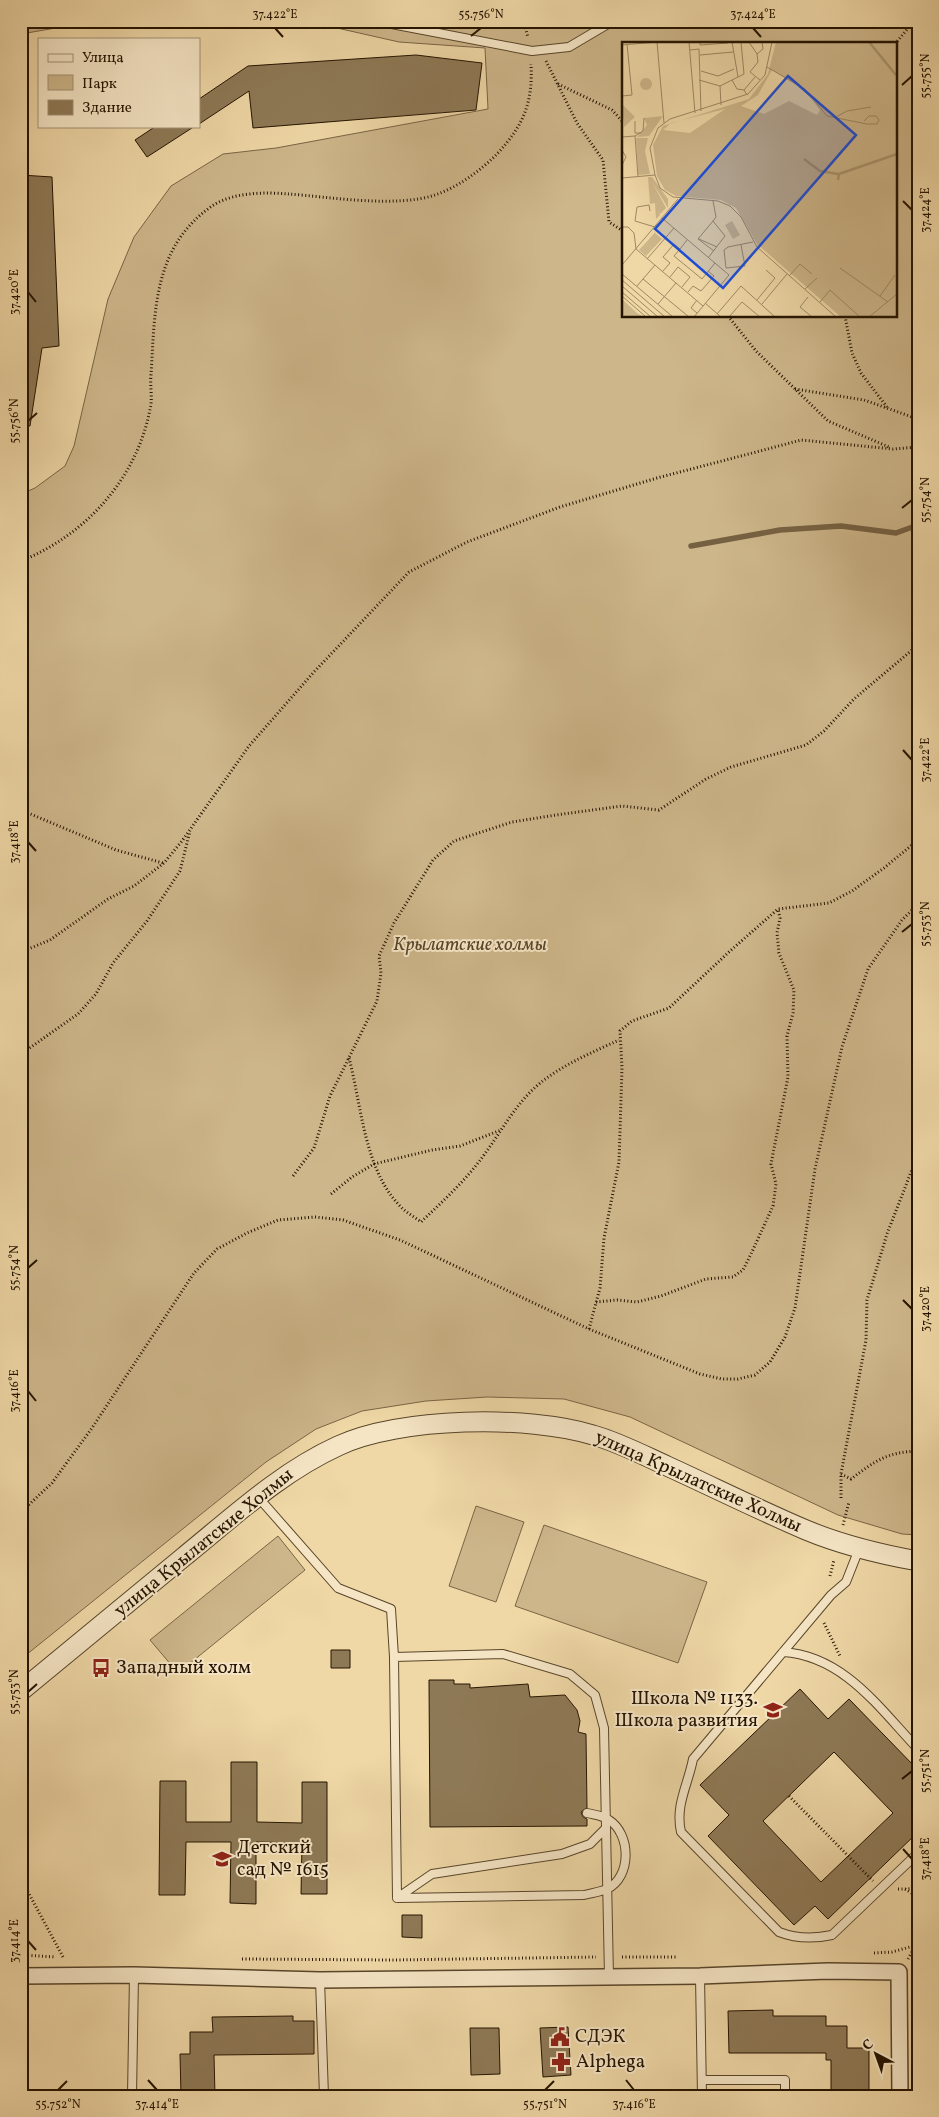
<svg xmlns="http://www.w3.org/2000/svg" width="939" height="2117" font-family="Vollkorn,serif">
<rect width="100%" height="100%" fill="#efd7a6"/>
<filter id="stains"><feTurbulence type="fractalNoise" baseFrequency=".004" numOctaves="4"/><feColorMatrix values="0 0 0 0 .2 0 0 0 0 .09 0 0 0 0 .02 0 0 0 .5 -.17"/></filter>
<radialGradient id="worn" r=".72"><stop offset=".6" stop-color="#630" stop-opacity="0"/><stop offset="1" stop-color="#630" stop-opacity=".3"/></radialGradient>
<path fill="#cdb68a" stroke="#796545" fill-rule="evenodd" d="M21,21H96L21,34Z
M306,21H918V1535L902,1534L838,1515L630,1417L564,1399L487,1397L426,1401L362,1411L316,1429L266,1462L21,1659V494L35,488L65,466L74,446L108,299L134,237L171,186L223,154L276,148L488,109L485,48L399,42ZM623,44H895V316H623Z
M476,1506L524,1522L496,1602L449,1586Z
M544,1525L707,1582L678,1663L515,1606Z
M278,1536L305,1570L178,1673L150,1640Z"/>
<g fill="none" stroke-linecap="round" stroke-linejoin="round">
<path stroke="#756142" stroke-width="5.5" d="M691,546L780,530L841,526L896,533L918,525"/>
</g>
<path fill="#8e7956" stroke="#251400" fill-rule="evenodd" d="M416,55L482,63L476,110L253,128L249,91L199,124V99L248,66Z
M156,126H195L147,157L135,140Z
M21,175L52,177L59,346L42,348L30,426H21Z
M331,1650H350V1668H331Z
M429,1680H454V1684H470V1688L528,1684L530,1697L565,1695L577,1710L580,1721L578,1732L586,1734L587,1808L581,1812L583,1817L587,1819V1826L430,1827Z
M800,1689L828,1719L849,1699L918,1770V1832L828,1919L815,1906L794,1925L708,1836L729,1815L700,1785ZM834,1752L893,1813L821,1882L763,1821Z
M231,1762H257V1822L302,1823V1782H327V1894H301L302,1843L256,1842V1904L230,1903L231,1842H186L185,1895H159L160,1781H186V1822H231Z
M402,1915H422V1938L402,1937Z
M773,2010V2016H826V2026H847V2048H869V2096H831V2060H826V2053H729L728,2011Z
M293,2016V2021H314V2054L214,2055L215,2096H181L180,2054H190V2032H213L212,2017Z
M568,2027L571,2075L543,2077L540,2028Z
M470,2028H499L500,2074L471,2075Z"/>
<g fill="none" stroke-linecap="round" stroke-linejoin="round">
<g stroke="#58452a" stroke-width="10">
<path id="service" d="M376,21L532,51L569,47L613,21
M21,23L34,21
M258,1497L338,1588L391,1609L394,1657L503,1654L570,1674L595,1695L604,1728L609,1977
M859,1549L846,1582L831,1595L693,1759C688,1785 675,1805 681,1832L779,1932C797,1939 814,1939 832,1935L918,1853
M783,1652C844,1656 879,1708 918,1749
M394,1657L397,1898
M397,1898L584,1895C591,1893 600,1892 607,1889C632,1877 631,1834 609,1820C602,1815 595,1815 587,1813
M397,1898L432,1874L562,1854L590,1844L606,1828
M700,1976L702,2096
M320,1980L324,2096
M702,2080H785V2096
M132,2096L134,1975"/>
</g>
<g stroke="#58452a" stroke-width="18">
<path id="minor" d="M21,1976L134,1975L320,1980L700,1976L828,1971L899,1972L900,2096"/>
</g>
<g stroke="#58452a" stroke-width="21">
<path id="tertiary" d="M21,1691C76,1645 131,1600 186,1555C234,1516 281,1472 338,1446C399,1417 529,1415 593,1435C618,1442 643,1455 667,1466C713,1487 759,1510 806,1530C842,1545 879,1554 918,1561"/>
</g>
<path stroke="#251400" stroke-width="3" stroke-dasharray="1 2.5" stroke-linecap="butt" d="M524,21L528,38
M895,44L914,21
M546,61L577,123L603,160L609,222L623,231
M558,84L612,110L623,122
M728,316L756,351L828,421L889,447
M845,316L852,353L861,373L887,407
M795,389L864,400L918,419
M21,561C88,534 139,476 151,404C152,395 150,385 151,375C155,310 153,247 212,206C233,192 265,192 289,194C330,197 396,208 435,195C458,187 480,171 497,154C524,125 533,102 531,64
M21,810L116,850L163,863
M21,952L50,940L108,899L134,886L164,863L182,841L249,746L313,673L409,572L467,542L560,507L657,478L760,451L801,440L893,449L918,447
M21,1054L78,1014L96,994L113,963L147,921L180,871L190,831
M349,1058C362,1107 364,1171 402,1208C407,1213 415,1217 421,1222C442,1202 464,1182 481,1159C500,1134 515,1104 539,1084C562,1065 593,1052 619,1040
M293,1176L314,1148L330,1096L377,1001L381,973L379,956L394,923L433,860L454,841L512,822L556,815L622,806L659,810L706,779L731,767L806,745L824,731L854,699L918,645
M331,1194L352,1177L374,1164L432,1150L460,1146L501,1130
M596,1302L617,1300L637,1302L661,1296L706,1279L733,1277L743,1270L751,1254L773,1206L776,1184L771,1164L788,1077L787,1036L793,1013L794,990L779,953L777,933L780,918L778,909
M589,1329L600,1288L604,1238L619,1162L622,1068L620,1031L632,1021L669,1008L730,951L778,909L829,903L852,891L884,868L918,840
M841,1474L851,1479C875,1461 887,1452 918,1451
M841,1498V1474L866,1340L867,1300L887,1234L918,1154
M21,1512L52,1483L92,1428L194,1273L217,1249L247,1233L278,1220L315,1217L343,1220L400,1240L589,1329L700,1374L722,1379H738L755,1375L770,1362L785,1337L795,1308L815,1169L842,1047L868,969L902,920L918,904
M843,1525L849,1502
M830,1576L834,1560
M824,1623L840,1656
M789,1796L873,1881
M21,1879L63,1957
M898,1889H905L918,1897
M905,1889L918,1888
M874,1953L892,1952L917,1945
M21,1955L56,1957
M622,1957H678
M242,1959L393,1960L596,1957
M908,1959L916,1945"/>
<use href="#service" stroke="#f5e5c5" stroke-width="8"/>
<use href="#minor" stroke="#f5e5c5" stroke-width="15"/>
<use href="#tertiary" stroke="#f5e5c5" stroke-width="19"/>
</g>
<path fill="none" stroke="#251400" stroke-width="2" d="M275,28L283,37M753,28L761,37M471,36L481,28M902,85L912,76M903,201L912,210M28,292L36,302M28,421L37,413M902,508L912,500M903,750L912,760M28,842L36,851M902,932L912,924M28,1268L37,1260M903,1300L912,1309M28,1391L36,1401M28,1692L37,1684M902,1779L912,1771M903,1849L912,1859M28,1941L36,1950M148,2080L157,2090M626,2080L634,2090M58,2090L67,2081M545,2090L554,2081"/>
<defs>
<g id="bus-bare" transform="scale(1.5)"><path d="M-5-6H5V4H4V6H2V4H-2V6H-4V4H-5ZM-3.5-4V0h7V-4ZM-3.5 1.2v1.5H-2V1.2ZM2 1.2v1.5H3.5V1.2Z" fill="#8f2418" stroke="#f5e5c5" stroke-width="2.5" paint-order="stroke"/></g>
<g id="school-bare" transform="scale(1.5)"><path d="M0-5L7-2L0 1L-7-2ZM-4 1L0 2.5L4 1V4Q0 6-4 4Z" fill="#8f2418" stroke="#f5e5c5" stroke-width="2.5" paint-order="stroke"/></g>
<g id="civic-bare" transform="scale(1.5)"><path d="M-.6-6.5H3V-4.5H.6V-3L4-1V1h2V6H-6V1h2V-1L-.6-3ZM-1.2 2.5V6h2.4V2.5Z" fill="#8f2418" stroke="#f5e5c5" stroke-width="2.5" paint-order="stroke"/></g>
<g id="pharmacy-bare" transform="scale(1.5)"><path d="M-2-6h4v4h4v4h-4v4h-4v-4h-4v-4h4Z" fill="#8f2418" stroke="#f5e5c5" stroke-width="2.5" paint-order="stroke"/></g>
</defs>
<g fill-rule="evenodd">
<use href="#bus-bare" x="101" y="1668"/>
<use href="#school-bare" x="773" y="1710"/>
<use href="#school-bare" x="222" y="1859"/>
<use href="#civic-bare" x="560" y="2037"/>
<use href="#pharmacy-bare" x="561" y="2062"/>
</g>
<g text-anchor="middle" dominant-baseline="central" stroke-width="4" stroke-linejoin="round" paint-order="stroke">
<g font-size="19" font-style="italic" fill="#574529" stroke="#f5e5c5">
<text x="470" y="945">Крылатские холмы</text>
</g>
<g font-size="19" fill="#251400" stroke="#f5e5c5">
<text transform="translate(698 1482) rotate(24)">улица Крылатские Холмы</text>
<text transform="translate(204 1543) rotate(-39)">улица Крылатские Холмы</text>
</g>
<g font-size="19" fill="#251400" stroke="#f5e5c5" text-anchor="start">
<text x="116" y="1668">Западный холм</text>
<text x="758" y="1699" text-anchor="end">Школа № 1133.<tspan x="758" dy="22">Школа развития</tspan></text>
<text x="237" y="1848">Детский<tspan x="237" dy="22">сад № 1615</tspan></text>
<text x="575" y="2037">СДЭК</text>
<text x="576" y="2062">Alphega</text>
</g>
</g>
<g transform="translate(622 42)">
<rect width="275" height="275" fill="#efd7a6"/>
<path d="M154,0H275V275H219L135,202L114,166L99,158L54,154L43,148L35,134L31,103L41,84L127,57L146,32ZM150,28L182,48L198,68L195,73L167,59L142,72L119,64L136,53ZM103,67L68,91L41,88L49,81ZM18 42a6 6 0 1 1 12 0a6 6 0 1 1-12 0ZM0,62L13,75L1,86L2,84ZM41,74L27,94L15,95L25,83L22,76ZM14,96H26L23,109L28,132L16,133ZM26,135H30L46,157V166L30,140L44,166L38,172L36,169L38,173L34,177L33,161L28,162ZM110,179L118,193L111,197L103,183ZM39,184L33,191L40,197L24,214L17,208ZM0,257L15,271L22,275H4L0,272Z" fill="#cdb68a" fill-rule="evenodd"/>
<path fill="none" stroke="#aa956e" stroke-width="2.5" d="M247,0L274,33M182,117L198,129L216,132M216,138L217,132L275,112"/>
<path fill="none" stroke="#9e8964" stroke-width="1" d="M35,0L42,81M67,0L73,71M78,0V3L106,1M110,0L116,35M127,0L135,12L141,7L140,0M150,0L143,33L126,52L48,77L36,86L28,106L33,133L38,146L51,155L96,159L108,164L119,175L135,205L214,275M0,3L35,0M68,8L77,7L79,69M135,12L136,20L128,30L138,38M78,13L111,10M145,25L183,47L205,74L245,82H255L257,78L254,74H247L242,79M79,29L96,34L112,27M77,38L98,44L122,32L119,0M110,38L115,47L122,48M98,44L99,63M125,53L122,48L133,35M0,54L10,53L5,2M214,75L225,69L249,65M13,79V91H19M13,94L21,89L22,76M0,95L13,94L16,135M0,108L4,115L0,123M0,136L33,133M28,169L27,163L15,165L13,179L33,185M40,176L107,233L72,275M0,185H6L12,191L14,207L81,264M76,197L92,209M76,197L91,179M77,197L95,205M119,203L123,224L104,226L102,208L106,205L131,200M58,207L52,214L80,237L93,221M86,216L103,194L91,179L94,175L91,159M25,217L52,186M0,223L56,157M218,226L266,260M41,229L48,221L41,215L52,202L58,207L65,198M0,232L51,275M167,234L178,222L190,232M48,235L56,225L68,235L60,245M21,237L67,275M0,238L43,275M0,244L36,275M15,244L33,223M183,247L195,236M0,250L29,275M66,250L71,244L79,249L92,234L86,229M0,254L24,275M258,254L273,233M186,255L178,265L190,275M75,258L69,266L75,271M135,258L153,236L144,228M198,260L208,248L238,275M83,261L99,275M36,262L54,241M140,262L165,232M95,272L119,244L153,275M107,275L120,260L138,275M247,275L275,252"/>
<path fill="#1d4ed8" fill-opacity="0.15" stroke="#1d4ed8" stroke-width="2.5" d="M166,34L234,93L101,246L33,187Z"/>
<rect width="275" height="275" fill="none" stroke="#251400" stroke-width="2.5"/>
</g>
<rect width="939" height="2117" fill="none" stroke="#efd7a6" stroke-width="55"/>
<rect x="38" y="38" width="162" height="90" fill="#f5e5c5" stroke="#a29176"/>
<rect x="48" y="54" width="25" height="8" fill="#f5e5c5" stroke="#a29176"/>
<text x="82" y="62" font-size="15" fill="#251400">Улица</text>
<rect x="48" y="75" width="25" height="15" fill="#cdb68a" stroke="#a29176"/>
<text x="82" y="88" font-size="15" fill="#251400">Парк</text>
<rect x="48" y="100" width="25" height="15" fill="#8e7956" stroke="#a29176"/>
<text x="82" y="112" font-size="15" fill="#251400">Здание</text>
<g transform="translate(876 2054) rotate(319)" stroke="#f5e5c5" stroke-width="4" paint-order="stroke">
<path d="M0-4L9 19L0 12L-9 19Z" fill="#251400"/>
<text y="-8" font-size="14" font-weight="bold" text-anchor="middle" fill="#251400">С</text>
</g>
<rect x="28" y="28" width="884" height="2062" fill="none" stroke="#251400" stroke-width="2"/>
<g font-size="12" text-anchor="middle" fill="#251400">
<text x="275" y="18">37.422°E</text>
<text x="481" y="18">55.756°N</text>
<text x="753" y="18">37.424°E</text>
<text transform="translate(925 76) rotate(-90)" y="4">55.755°N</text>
<text transform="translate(925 210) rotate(-90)" y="4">37.424°E</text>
<text transform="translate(14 292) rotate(-90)" y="4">37.420°E</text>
<text transform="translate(14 421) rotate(-90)" y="4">55.756°N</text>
<text transform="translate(925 500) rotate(-90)" y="4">55.754°N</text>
<text transform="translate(925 760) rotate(-90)" y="4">37.422°E</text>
<text transform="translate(14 842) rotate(-90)" y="4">37.418°E</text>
<text transform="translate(925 924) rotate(-90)" y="4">55.753°N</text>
<text transform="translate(14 1268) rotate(-90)" y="4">55.754°N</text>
<text transform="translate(925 1309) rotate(-90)" y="4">37.420°E</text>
<text transform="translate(14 1391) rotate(-90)" y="4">37.416°E</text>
<text transform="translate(14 1692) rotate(-90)" y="4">55.753°N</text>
<text transform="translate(925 1771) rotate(-90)" y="4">55.751°N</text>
<text transform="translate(925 1859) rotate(-90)" y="4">37.418°E</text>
<text transform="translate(14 1941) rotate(-90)" y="4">37.414°E</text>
<text x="58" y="2108">55.752°N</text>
<text x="157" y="2108">37.414°E</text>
<text x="545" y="2108">55.751°N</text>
<text x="634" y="2108">37.416°E</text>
</g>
<rect width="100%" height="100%" filter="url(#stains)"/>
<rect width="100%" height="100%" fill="url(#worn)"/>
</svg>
